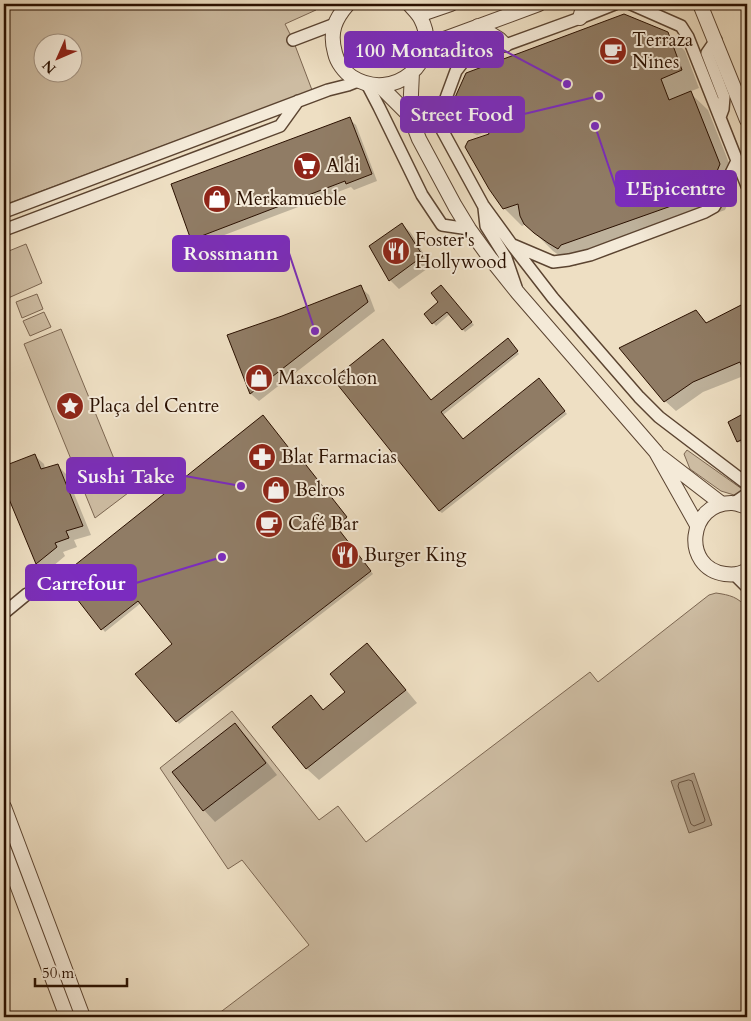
<svg xmlns="http://www.w3.org/2000/svg" width="751" height="1021" font-family="Cardo,serif">
<rect width="100%" height="100%" fill="#eedfc3"/>
<filter id="stains"><feTurbulence type="fractalNoise" baseFrequency=".004" numOctaves="4"/><feColorMatrix values="0 0 0 0 .2 0 0 0 0 .09 0 0 0 0 .02 0 0 0 .5 -.17"/></filter>
<radialGradient id="worn" r=".72"><stop offset=".6" stop-color="#630" stop-opacity="0"/><stop offset="1" stop-color="#630" stop-opacity=".3"/></radialGradient>
<path fill="#cdbca2" stroke="#7c6651" fill-rule="evenodd" d="M4,4H321L316,10L285,24L293,40L312,90L4,205ZM42,42H72V72H42Z
M26,244L42,283L6,299L4,294V253Z
M37,294L43,309L22,318L16,302Z
M44,312L51,327L30,336L23,321Z
M61,329L128,493L95,518L24,344Z
M687,450L742,489L739,493L734,495L721,491L690,469L684,454Z
M716,593C730,595 738,597 747,608V1017H214L309,945L242,860L228,869L160,768L232,711L319,820L338,806L366,842L590,672L598,682L700,602L709,595Z"/>
<path fill="#ab9981" stroke="#77624d" d="M694,773L712,825L689,833L671,781Z"/>
<path fill="#0003" d="M667,33L685,51L699,88L689,92L708,110L737,183L725,210L578,262L576,266L567,261L553,251L526,224L522,226L504,208L491,135L489,131L477,135L468,131L450,113Z
M349,119L356,125L377,181L354,190L351,187L198,245L192,239Z
M402,224L411,233L431,266L399,289L390,280L371,246Z
M360,287L369,295L375,311L259,401L251,394L229,336Z
M444,289L474,325L465,332L450,314L436,326L425,314L440,302Z
M747,304V378L746,375L703,392L676,411L665,401L696,311L707,323Z
M510,342L519,354L443,415L463,441L541,382L567,414L442,513L439,511L431,401Z
M741,417L743,419L747,427V440L741,443L738,441Z
M293,454L297,455L348,520L338,529L373,574L179,724L177,721L174,644L141,603L105,632L61,577Z
M35,456L44,464L45,469L57,465L66,474L91,535L74,540L77,547L63,552L65,556L46,572L37,563L4,483V468Z
M367,645L379,657L417,703L319,780L307,769L274,727L311,697L324,710L347,692Z
M747,686V746L745,742L741,728V715L746,711L741,704Z
M235,725L247,737L277,775L215,822L204,810Z"/>
<g fill="none" stroke-linecap="round" stroke-linejoin="round">
<path stroke="#6a5440" stroke-width="1" d="M689,780L692,781L705,820L704,822L694,826L691,824L678,786L679,783Z"/>
</g>
<path fill="#907c65" stroke="#2a1000" d="M624,14L668,32L682,70L661,79L669,100L691,91L720,164L708,193L561,245L558,249L548,243L534,233L524,224L520,216L518,204L503,209L489,189L465,147L468,141L489,134L479,111L459,118L448,113L466,73Z
M350,117L372,174L346,184L345,181L191,240L171,184Z
M402,223L423,256L389,281L369,246Z
M361,285L368,302L250,394L227,335L282,316Z
M441,285L472,322L462,330L447,312L432,324L424,314L438,302L431,293Z
M747,302V380L740,362L693,382L664,402L619,348L696,310L706,323Z
M508,338L518,351L441,412L463,439L539,378L565,411L439,511L333,379L383,339L431,400Z
M263,415L292,452L295,451L347,517L336,526L371,571L176,722L135,674L172,644L138,601L101,630L60,577Z
M741,415L747,428V437L737,442L728,422Z
M35,454L41,469L58,464L83,526L66,531L69,538L55,543L57,547L36,564L4,487V466Z
M367,643L406,690L306,769L272,727L311,695L323,710L345,692L330,674Z
M235,723L266,763L203,811L172,772Z"/>
<g fill="none" stroke-linecap="round" stroke-linejoin="round">
<g stroke="#5b4431" stroke-width="14">
<path id="minor" d="M615,4L580,18L470,58L463,62L456,71L439,117L441,128L483,205L512,245L553,298L639,397L659,417L747,484
M631,4L681,26L688,37L747,186
M293,40L335,24
M716,40L707,53L724,97L723,109L720,117
M367,84L379,107L422,195L442,225L469,229
M484,208L486,226L506,258L516,287
M4,212L328,90L348,85L358,81
M4,230L280,126L298,101
M513,245L553,262L569,260L590,255L705,212L714,207L717,202L737,161
M734,503L747,494
M735,575L747,587
M4,613L27,594"/>
</g>
<g stroke="#5b4431" stroke-width="16">
<path id="tertiary" d="M348,4C335,19 329,32 335,53C337,62 344,72 352,77C393,103 443,62 421,19C418,13 413,9 409,4
M700,4L747,120
M419,15L451,4
M580,18L584,4
M478,26L499,39L505,45
M425,48L444,39L539,4
M412,72L410,116L419,139L455,206L469,229L490,258L518,293L656,452L697,525
M380,86L410,116
M661,457L722,504
M747,507C743,506 737,503 732,503C688,502 681,568 725,574C733,575 740,575 747,570
M4,807L83,1017
M4,850L67,1017"/>
</g>
<use href="#minor" stroke="#f4ead8" stroke-width="11"/>
<use href="#tertiary" stroke="#f4ead8" stroke-width="14"/>
</g>
<defs>
<g id="cafe-disc" transform="scale(1.4375)"><circle r="9.5" fill="#8f2418" stroke="#f4ead8"/><path d="M-5.5-4.5H6V0H3Q3 3.5 0 3.5H-2.5Q-5.5 3.5-5.5 0ZM3-3.2v2h1.7v-2ZM-6 4.5H4V6H-6Z" fill="#fff"/></g>
<g id="supermarket-disc" transform="scale(1.4375)"><circle r="9.5" fill="#8f2418" stroke="#f4ead8"/><path d="M-6-5.5h2.5l.6 2H6L4.5 2H-2.5L-4.4-4H-6ZM-1.5 3.2a1.3 1.3 0 1 0 .1 0ZM3 3.2a1.3 1.3 0 1 0 .1 0Z" fill="#fff"/></g>
<g id="shop-disc" transform="scale(1.4375)"><circle r="9.5" fill="#8f2418" stroke="#f4ead8"/><path d="M-5-2.5h2.3a2.7 3.5 0 0 1 5.4 0H5L5.5 6h-11ZM-1.5-2.5h3a1.5 2.3 0 0 0-3 0Z" fill="#fff"/></g>
<g id="restaurant-disc" transform="scale(1.4375)"><circle r="9.5" fill="#8f2418" stroke="#f4ead8"/><path d="M-5-6h1v4h1v-4h1v4h1v-4h1v5L-1.5 .5V6h-2V.5L-5-1ZM5-6V6H3V1.5H1.5Q1.5-4 5-6Z" fill="#fff"/></g>
<g id="sight-disc" transform="scale(1.4375)"><circle r="9.5" fill="#8f2418" stroke="#f4ead8"/><path d="M0-6L1.8-2.2L6-1.7L2.9 1.2L3.7 5.4L0 3.3L-3.7 5.4L-2.9 1.2L-6-1.7L-1.8-2.2Z" fill="#fff"/></g>
<g id="pharmacy-disc" transform="scale(1.4375)"><circle r="9.5" fill="#8f2418" stroke="#f4ead8"/><path d="M-2-6h4v4h4v4h-4v4h-4v-4h-4v-4h4Z" fill="#fff"/></g>
</defs>
<g fill-rule="evenodd">
<use href="#cafe-disc" x="613" y="51"/>
<use href="#supermarket-disc" x="307" y="166"/>
<use href="#shop-disc" x="217" y="199"/>
<use href="#restaurant-disc" x="396" y="251"/>
<use href="#shop-disc" x="259" y="378"/>
<use href="#sight-disc" x="70" y="406"/>
<use href="#pharmacy-disc" x="262" y="457"/>
<use href="#shop-disc" x="276" y="490"/>
<use href="#cafe-disc" x="269" y="524"/>
<use href="#restaurant-disc" x="345" y="555"/>
</g>
<g text-anchor="middle" dominant-baseline="central" stroke-width="4" stroke-linejoin="round" paint-order="stroke">
<g font-size="19" fill="#2a1000" stroke="#f4ead8" text-anchor="start">
<text x="632" y="40">Terraza<tspan x="632" dy="22">Nines</tspan></text>
<text x="326" y="166">Aldi</text>
<text x="236" y="199">Merkamueble</text>
<text x="415" y="240">Foster's<tspan x="415" dy="22">Hollywood</tspan></text>
<text x="278" y="378">Maxcolchon</text>
<text x="89" y="406">Plaça del Centre</text>
<text x="281" y="457">Blat Farmacias</text>
<text x="295" y="490">Belros</text>
<text x="288" y="524">Café Bar</text>
<text x="364" y="555">Burger King</text>
</g>
</g>
<path fill="none" stroke="#7b2cbf" stroke-width="2" d="M567 84L503 50M599 96L524 114M595 126L616 188M315 331L289 253M241 486L185 476M222 557L136 583"/>
<g fill="#7b2cbf" stroke="#f4ead8" stroke-width="2">
<circle cx="567" cy="84" r="5"/>
<circle cx="599" cy="96" r="5"/>
<circle cx="595" cy="126" r="5"/>
<circle cx="315" cy="331" r="5"/>
<circle cx="241" cy="486" r="5"/>
<circle cx="222" cy="557" r="5"/>
</g>
<g fill="#7b2cbf" stroke="#7b2cbf" stroke-width="2">
<rect x="345" y="32" width="158" height="35" rx="5"/>
<rect x="401" y="97" width="123" height="35" rx="5"/>
<rect x="616" y="171" width="120" height="35" rx="5"/>
<rect x="173" y="236" width="116" height="35" rx="5"/>
<rect x="67" y="458" width="118" height="35" rx="5"/>
<rect x="26" y="565" width="110" height="35" rx="5"/>
</g>
<g font-size="20" text-anchor="middle" font-weight="bold" fill="#fff">
<text x="424" y="57">100 Montaditos</text>
<text x="462" y="121">Street Food</text>
<text x="676" y="195">L'Epicentre</text>
<text x="231" y="260">Rossmann</text>
<text x="126" y="483">Sushi Take</text>
<text x="81" y="590">Carrefour</text>
</g>
<rect width="751" height="1021" fill="none" stroke="#eedfc3" stroke-width="20"/>
<rect x="5" y="5" width="741" height="1011" fill="none" stroke="#2a1000" stroke-width="2.5"/>
<rect x="10" y="10" width="731" height="1001" fill="none" stroke="#2a1000"/>
<g transform="translate(58 58) rotate(225)"><circle r="24" fill="#f4ead8" stroke="#a39382"/>
<path d="M0-4L9 19L0 12L-9 19Z" fill="#8f2418"/>
<text y="-8" font-size="14" font-weight="bold" text-anchor="middle" fill="#2a1000">N</text>
</g>
<path d="M35 978v8h92v-8" fill="none" stroke="#2a1000" stroke-width="2.5"/>
<text x="42" y="978" font-size="15" fill="#2a1000" stroke="#f4ead8" stroke-width="4" paint-order="stroke">50 m</text>
<rect width="100%" height="100%" filter="url(#stains)"/>
<rect width="100%" height="100%" fill="url(#worn)"/>
</svg>
